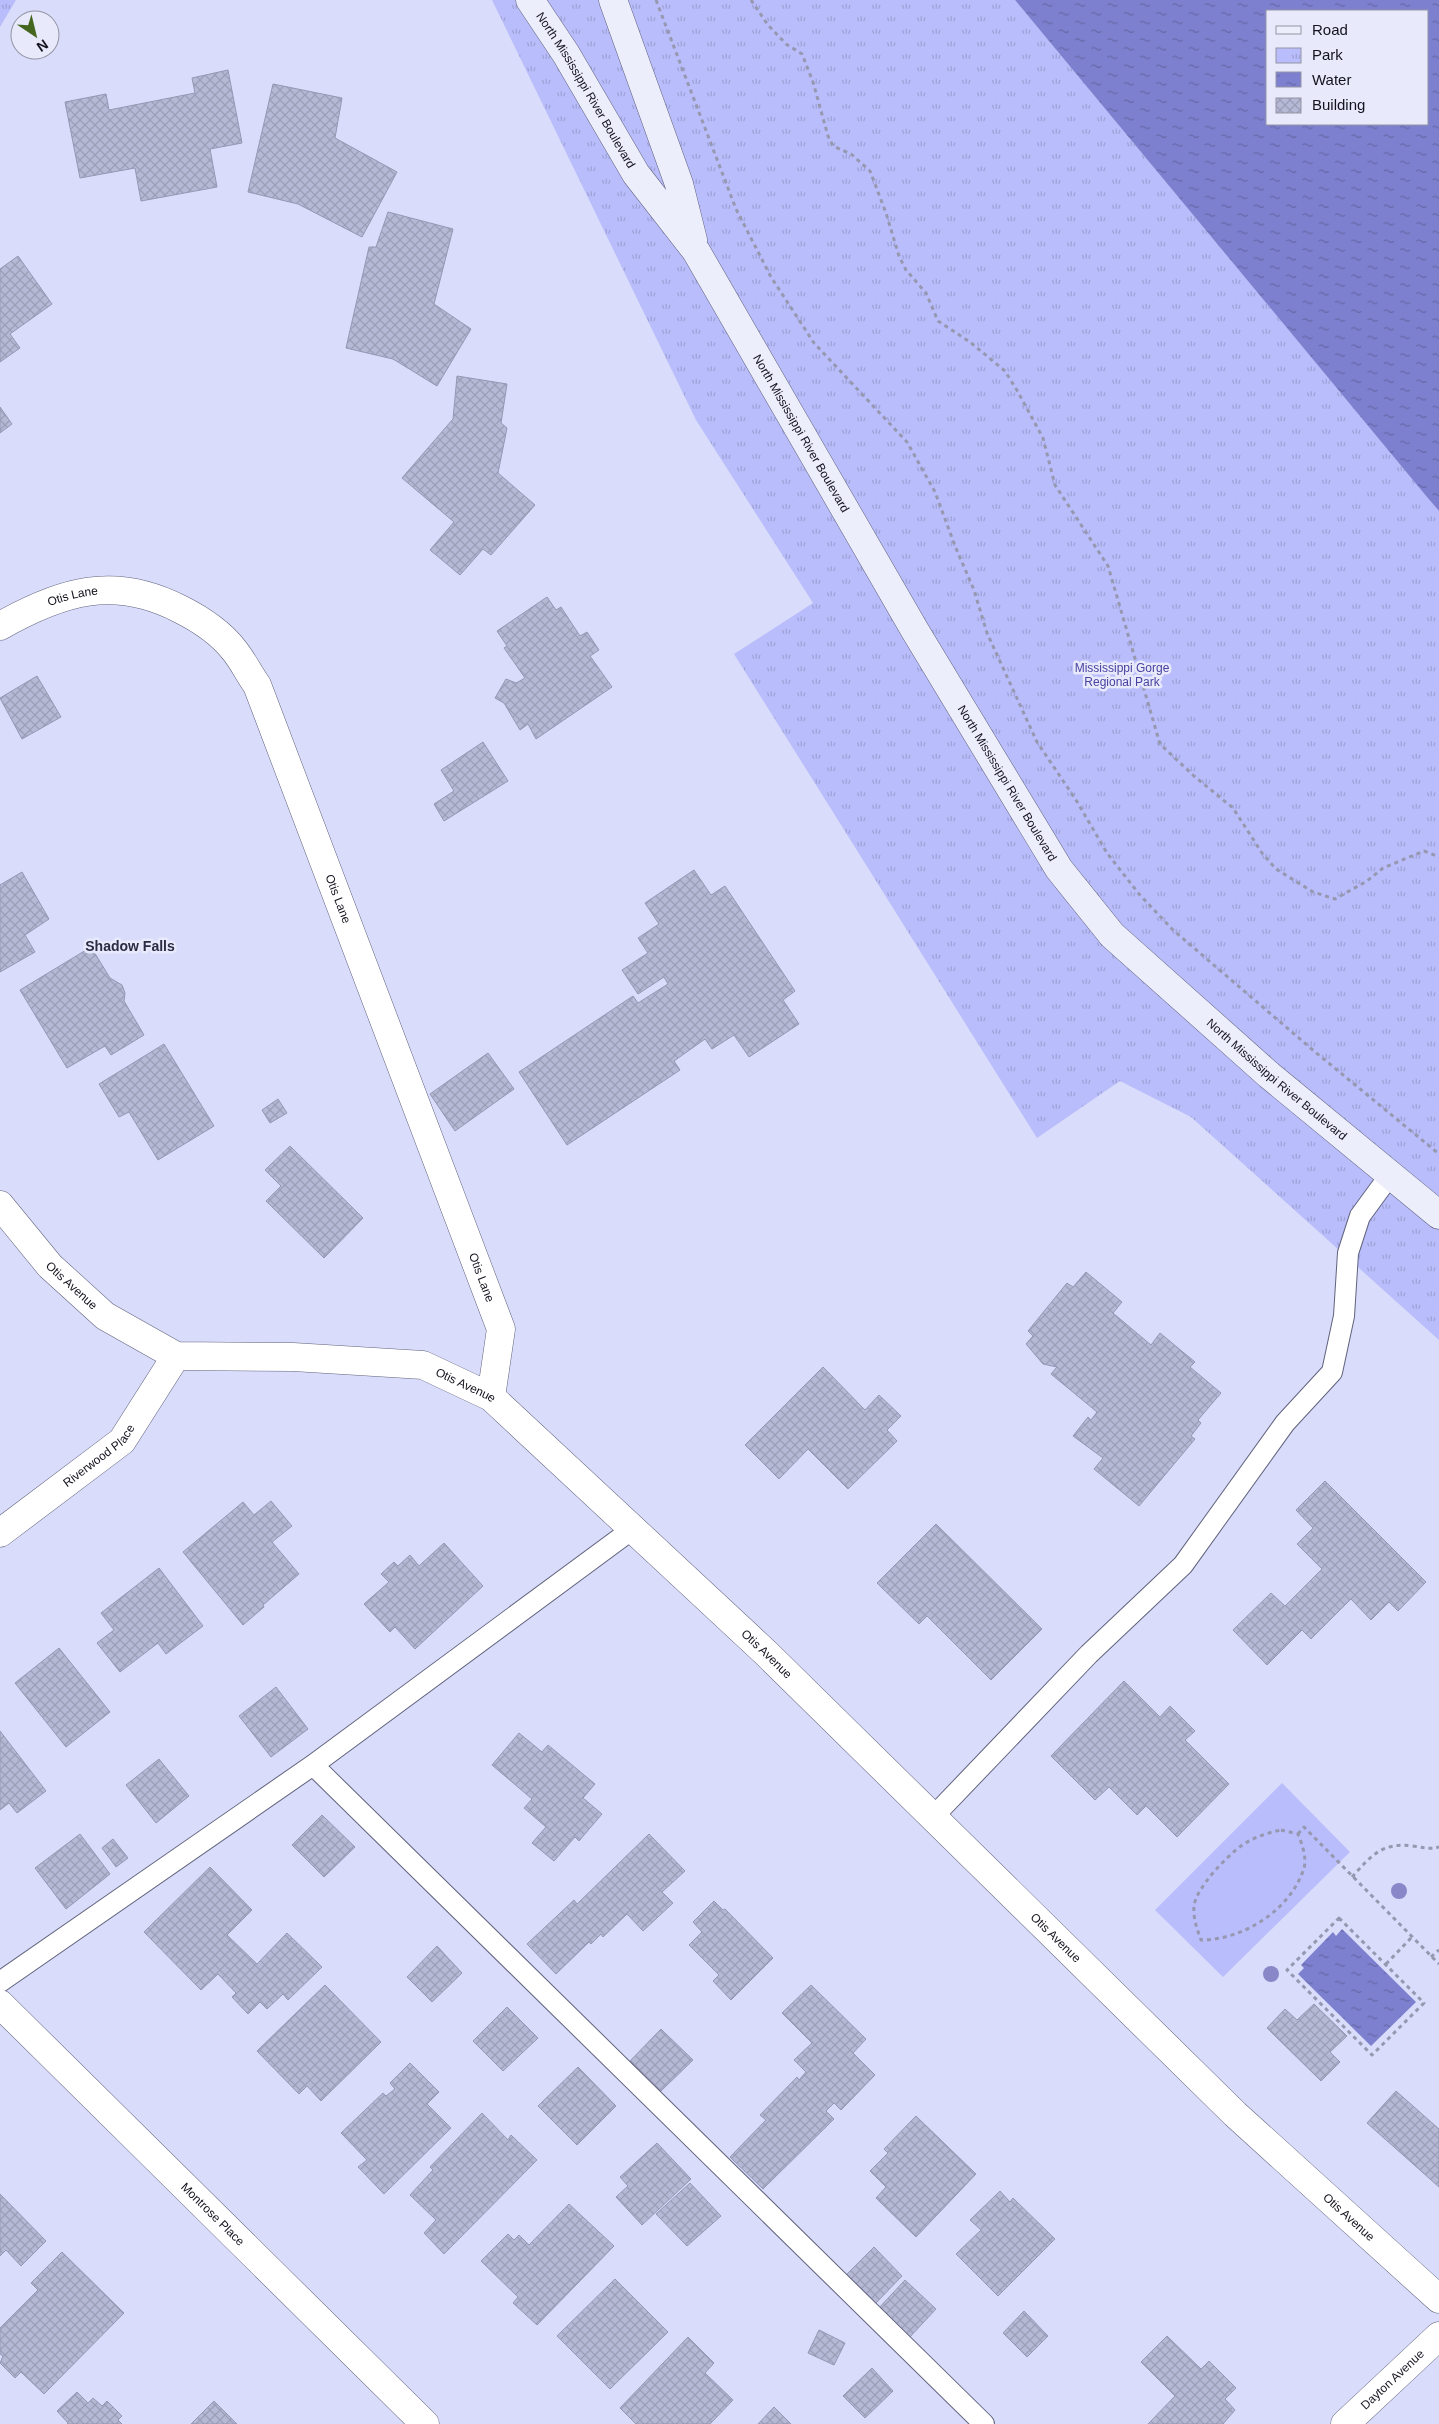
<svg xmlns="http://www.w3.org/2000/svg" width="1439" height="2424" font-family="Helvetica,sans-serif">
<defs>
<pattern id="park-tufts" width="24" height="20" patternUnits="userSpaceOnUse" patternTransform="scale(1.25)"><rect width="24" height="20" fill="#b9bdfb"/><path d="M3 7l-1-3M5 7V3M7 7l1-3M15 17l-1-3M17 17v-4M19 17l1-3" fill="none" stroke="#9ea2d7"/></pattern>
<pattern id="water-ripples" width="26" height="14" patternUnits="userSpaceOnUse" patternTransform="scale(1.25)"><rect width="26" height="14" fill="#7d80ce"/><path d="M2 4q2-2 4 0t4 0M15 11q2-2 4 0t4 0" fill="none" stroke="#6568a7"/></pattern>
<pattern id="building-cross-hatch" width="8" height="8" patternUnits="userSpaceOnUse" patternTransform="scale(1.25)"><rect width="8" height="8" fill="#b6b9d6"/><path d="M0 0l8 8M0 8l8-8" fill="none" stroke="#9c9eb7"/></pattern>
</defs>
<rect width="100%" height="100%" fill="#d9dcfa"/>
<path fill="url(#park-tufts)" d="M0,0H16L0,27Z
M492,0H1015L1439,511V1340L1191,1117L1120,1081L1037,1138L734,654L813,603L696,420Z"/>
<path fill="#b9bdfb" d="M1282,1783L1350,1852L1223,1977L1155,1910Z"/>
<path fill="url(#water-ripples)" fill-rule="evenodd" d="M1015,0H1439V511L1427,497ZM1268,11H1428V124H1268Z
M1342,1929L1416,2002L1371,2046L1298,1974L1304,1968L1301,1965L1333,1932L1336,1936Z"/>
<path fill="url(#building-cross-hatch)" stroke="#9598b4" d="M228,70L242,143L210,149L217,187L141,201L135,168L80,178L65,102L106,94L109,110L195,93L192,78Z
M273,84L342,98L335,138L397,172L362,237L298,204L248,192Z
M388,212L453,229L434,304L471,329L437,386L393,359L346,348L369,247H376Z
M18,256L52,304L10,334L20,348L0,362V269Z
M457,376L507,384L501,423L507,428L498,473L535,505L491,555L483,549L460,575L430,550L454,522L402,478L453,419Z
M0,407L12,424L0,433Z
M547,597L556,610L561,607L580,636L587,632L599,650L590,656L612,687L536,739L528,724L520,730L504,703L495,698L506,679L516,683L525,678L504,648L507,646L497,631Z
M37,676L61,717L22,739L0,698Z
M483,742L508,781L444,821L434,804L454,791L441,770Z
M694,870L711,895L725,886L795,991L783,1000L799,1024L749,1057L734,1035L712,1049L705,1039L674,1061L680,1070L567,1145L519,1072L633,996L638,1003L668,984L664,977L638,994L622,970L648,953L638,938L659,924L645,903Z
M22,872L49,919L25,935L35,952L0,972V885Z
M91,947L110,978L122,985L125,993L124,1001L144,1035L111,1055L105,1046L67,1068L20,990Z
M164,1044L214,1126L158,1160L129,1112L119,1117L99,1084Z
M488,1053L514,1089L455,1131L430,1094Z
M278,1099L287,1113L270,1123L262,1110Z
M290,1146L363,1218L324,1258L266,1201L281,1186L265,1170Z
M1086,1272L1122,1302L1113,1313L1151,1345L1160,1333L1195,1362L1190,1367L1221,1393L1198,1420L1201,1423L1191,1436L1195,1439L1139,1506L1094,1469L1103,1458L1073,1436L1088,1417L1091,1420L1097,1412L1051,1374L1057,1367L1043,1364L1026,1344L1033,1336L1028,1331L1067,1283L1073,1287Z
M823,1367L865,1410L879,1395L901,1416L887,1430L897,1441L848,1489L808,1449L779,1479L745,1445Z
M1325,1481L1426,1582L1398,1611L1389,1602L1371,1620L1351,1599L1311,1639L1302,1630L1267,1665L1233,1630L1271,1593L1285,1606L1322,1569L1297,1544L1313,1528L1296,1510Z
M271,1501L292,1526L272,1542L299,1574L263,1605L264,1607L243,1625L183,1552L243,1502L254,1515Z
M936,1524L1042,1629L991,1680L927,1616L919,1624L877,1583Z
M444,1543L483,1586L415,1649L395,1627L390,1632L364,1604L389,1582L381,1574L394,1562L398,1566L410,1555L419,1566Z
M159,1568L203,1626L166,1654L158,1643L120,1672L97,1643L114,1630L101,1613Z
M59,1648L110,1712L66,1747L15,1683Z
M1124,1681L1160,1717L1170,1706L1195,1731L1185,1740L1229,1784L1177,1837L1146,1806L1137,1815L1109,1787L1095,1800L1051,1756Z
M276,1687L308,1729L271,1757L239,1716Z
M0,1731L46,1791L17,1813L9,1803L0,1810Z
M519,1733L542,1752L548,1745L595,1784L583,1798L602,1814L579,1841L575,1837L554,1861L532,1843L546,1827L524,1808L532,1799L492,1765Z
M159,1759L189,1796L156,1823L126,1785Z
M322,1815L355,1847L324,1877L292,1845Z
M80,1834L110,1874L66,1909L35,1868Z
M649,1834L685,1871L662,1892L673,1903L643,1931L627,1914L603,1937L601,1934L591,1944L589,1942L556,1974L527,1944L574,1900L577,1904Z
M113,1839L128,1858L116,1867L102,1848Z
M210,1867L252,1910L227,1935L257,1964L287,1933L322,1967L288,2000L283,1994L267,2009L260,2002L248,2014L232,1997L236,1993L218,1974L201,1990L144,1932Z
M714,1901L723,1910L725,1909L773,1958L731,2000L713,1981L719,1975L689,1945L702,1932L693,1922Z
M437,1946L462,1973L432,2002L407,1977Z
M325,1985L381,2042L321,2101L307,2086L299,2094L257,2051Z
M811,1985L866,2039L853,2053L875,2075L841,2110L834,2103L826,2111L834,2119L763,2189L730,2157L766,2120L760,2115L797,2077L799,2080L806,2072L794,2060L812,2043L782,2013Z
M1314,2004L1347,2036L1330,2052L1340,2062L1321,2081L1267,2028L1285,2009L1297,2020Z
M507,2007L538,2038L503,2071L473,2041Z
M661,2029L693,2060L661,2091L630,2061Z
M410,2063L439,2092L427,2104L451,2128L384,2194L358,2167L367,2160L341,2133L383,2093L386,2096L395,2089L390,2083Z
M578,2067L616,2106L577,2145L538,2106Z
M1396,2091L1439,2129V2187L1367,2123Z
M482,2113L508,2140L511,2135L537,2160L444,2254L424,2233L436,2220L410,2195L433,2170L430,2167Z
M916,2116L976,2174L916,2237L876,2198L886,2187L870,2171L888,2153L884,2149Z
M657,2143L691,2179L642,2225L616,2197L628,2186L620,2177Z
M690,2183L721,2216L687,2246L656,2214Z
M1000,2191L1010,2202L1013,2198L1055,2239L998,2296L956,2254L981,2230L970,2220Z
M0,2194L46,2241L21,2266L6,2250L0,2256Z
M569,2204L614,2246L537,2325L513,2303L518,2297L481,2261L508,2234L514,2240L519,2235L529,2245Z
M874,2247L902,2276L875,2304L846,2275Z
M62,2252L124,2313L44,2394L21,2372L15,2378L0,2363L3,2356L0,2354V2328L38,2290L31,2283Z
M615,2279L668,2332L610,2389L557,2336Z
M905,2280L936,2309L908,2339L877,2310Z
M1024,2311L1048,2336L1027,2357L1003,2333Z
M819,2330L845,2343L834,2365L808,2353Z
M1167,2336L1201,2369L1209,2361L1236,2388L1225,2399L1235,2410L1223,2424H1148L1175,2396L1141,2362Z
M688,2337L714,2363L705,2373L733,2400L710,2424H636L620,2408Z
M872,2368L893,2391L865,2418L843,2396Z
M77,2392L88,2403L93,2398L102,2406L107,2401L122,2416L118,2420L122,2424H67L68,2423L57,2411Z
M214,2401L237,2424H191Z
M774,2407L791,2424H758Z"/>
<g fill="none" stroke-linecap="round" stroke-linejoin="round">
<g stroke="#61637d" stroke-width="22">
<path id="lane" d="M313,1765L984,2424
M933,1817L1089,1654L1183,1565L1285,1423L1332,1372L1344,1316L1348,1253L1360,1216L1390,1175
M0,1982L313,1765L634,1528"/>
</g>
<g stroke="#61637d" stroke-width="29">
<g id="street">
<path id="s1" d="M0,626C62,591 114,575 180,609C200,619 220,632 234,650C243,661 249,674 257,685L501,1329L491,1397"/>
<path id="s2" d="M0,1205L50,1266L105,1316L176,1356L293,1357L423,1365L491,1397L766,1653L1235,2114L1439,2299"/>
<path id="s3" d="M0,1533L122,1441L176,1356"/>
<path id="s4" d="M0,2004L425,2424"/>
<path id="s5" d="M1345,2424L1439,2336"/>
</g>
</g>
<g stroke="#61637d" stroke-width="29">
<g id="secondary">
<path id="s6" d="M530,0L566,54L636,174L696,251L914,629L1059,869L1112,935L1269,1075L1439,1215"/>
<path d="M613,0L679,184L693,240"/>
</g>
</g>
<path stroke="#9698b0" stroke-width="3" stroke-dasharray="4 4" stroke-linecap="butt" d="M656,0L736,209L771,277L814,343L907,442L935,492L955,546L974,590L987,633L1037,742L1076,800L1107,853L1139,894L1173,930L1314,1051L1439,1154
M751,0L768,25L786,44L802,54L813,82L828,136L833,146L851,154L870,171L886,213L899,256L906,270L926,293L938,321L970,342L1005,371L1018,392L1043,438L1055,485L1108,566L1160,744L1194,776L1233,808L1262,853L1276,869L1313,892L1335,899L1367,881L1383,868L1424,851L1439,857
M1281,1830L1298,1834C1302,1844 1307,1858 1304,1868C1291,1910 1243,1940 1201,1940C1197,1929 1193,1918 1194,1906C1196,1888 1227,1856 1241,1846C1254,1837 1267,1833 1281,1830Z
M1298,1834L1304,1827L1439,1964
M1352,1877C1371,1856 1382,1842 1412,1846C1422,1847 1429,1850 1439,1847
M1339,1918L1424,2003L1372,2055L1287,1970Z
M1431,1957L1439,1950
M1386,1964L1412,1937"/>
<use href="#lane" stroke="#fff" stroke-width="20"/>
<use href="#street" stroke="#fff" stroke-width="28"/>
<use href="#secondary" stroke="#edeefc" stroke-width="28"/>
</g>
<g fill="#8987c8">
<circle cx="1399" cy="1891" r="8"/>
<circle cx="1271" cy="1974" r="8"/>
</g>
<g text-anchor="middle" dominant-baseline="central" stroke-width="5" stroke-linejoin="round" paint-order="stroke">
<g font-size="12" fill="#13131e" stroke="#e8eafc">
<text stroke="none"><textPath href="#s6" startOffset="106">North Mississippi River Boulevard</textPath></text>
<text stroke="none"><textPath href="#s6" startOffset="512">North Mississippi River Boulevard</textPath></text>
<text stroke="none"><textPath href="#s1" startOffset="79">Otis Lane</textPath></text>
<text stroke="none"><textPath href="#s6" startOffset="918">North Mississippi River Boulevard</textPath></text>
<text stroke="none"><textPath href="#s1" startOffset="529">Otis Lane</textPath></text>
<text stroke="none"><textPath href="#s6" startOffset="1322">North Mississippi River Boulevard</textPath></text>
<text stroke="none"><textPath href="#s1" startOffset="934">Otis Lane</textPath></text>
<text stroke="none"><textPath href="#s2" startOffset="108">Otis Avenue</textPath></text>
<text stroke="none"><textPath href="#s2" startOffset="529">Otis Avenue</textPath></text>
<text stroke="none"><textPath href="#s3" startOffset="126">Riverwood Place</textPath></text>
<text stroke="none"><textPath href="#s2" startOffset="934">Otis Avenue</textPath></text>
<text stroke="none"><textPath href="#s2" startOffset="1339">Otis Avenue</textPath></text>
<text stroke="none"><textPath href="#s4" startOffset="299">Montrose Place</textPath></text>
<text stroke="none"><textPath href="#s2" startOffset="1744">Otis Avenue</textPath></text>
<text stroke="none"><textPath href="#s5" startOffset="65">Dayton Avenue</textPath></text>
</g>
<g font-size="12" fill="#4842a0" stroke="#e8eafc">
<text x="1122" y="668">Mississippi Gorge<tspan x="1122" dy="14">Regional Park</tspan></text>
</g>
<g font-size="14" font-weight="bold" fill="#2b2c43" stroke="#e8eafc">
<text x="130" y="946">Shadow Falls</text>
</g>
</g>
<rect x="1266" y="10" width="162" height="115" fill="#e8eafc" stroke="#9394a3"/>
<rect x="1276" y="26" width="25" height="8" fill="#edeefc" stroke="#9394a3"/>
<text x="1312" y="35" font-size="15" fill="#13131e">Road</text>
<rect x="1276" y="48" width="25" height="15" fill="url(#park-tufts)" stroke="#9394a3"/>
<text x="1312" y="60" font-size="15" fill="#13131e">Park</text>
<rect x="1276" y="72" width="25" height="15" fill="url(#water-ripples)" stroke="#9394a3"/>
<text x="1312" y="85" font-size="15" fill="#13131e">Water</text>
<rect x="1276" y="98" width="25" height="15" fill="url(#building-cross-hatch)" stroke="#9394a3"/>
<text x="1312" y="110" font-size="15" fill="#13131e">Building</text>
<g transform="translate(35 35) rotate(145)"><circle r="24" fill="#e8eafc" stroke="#9394a3"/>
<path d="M0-4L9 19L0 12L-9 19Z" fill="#44661e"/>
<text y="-8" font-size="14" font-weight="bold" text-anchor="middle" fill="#13131e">N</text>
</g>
</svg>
